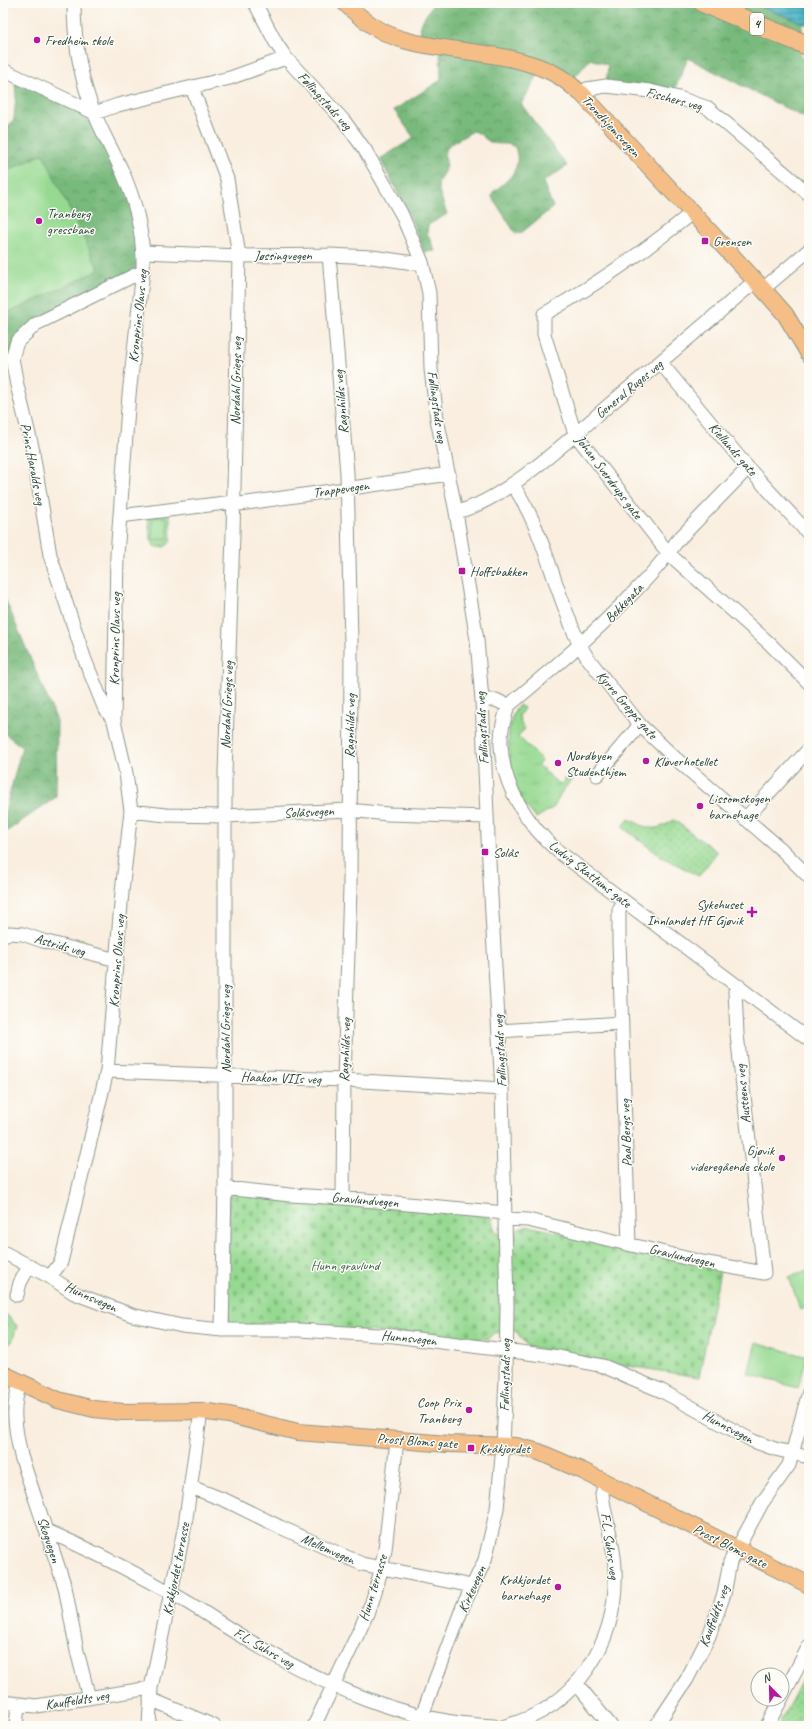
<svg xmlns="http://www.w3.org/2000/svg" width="812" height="1729" font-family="Caveat,sans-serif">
<defs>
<pattern id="grass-tufts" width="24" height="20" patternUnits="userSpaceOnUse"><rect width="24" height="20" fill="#96d991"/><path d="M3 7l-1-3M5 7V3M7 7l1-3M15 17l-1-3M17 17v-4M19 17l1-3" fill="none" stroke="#81bb7e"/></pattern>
<pattern id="forest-crowns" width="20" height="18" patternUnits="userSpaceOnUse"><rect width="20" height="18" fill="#78b97b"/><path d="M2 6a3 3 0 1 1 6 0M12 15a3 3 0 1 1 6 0" fill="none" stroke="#629866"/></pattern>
<pattern id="cemetery-stones" width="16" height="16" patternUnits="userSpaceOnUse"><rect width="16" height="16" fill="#96d991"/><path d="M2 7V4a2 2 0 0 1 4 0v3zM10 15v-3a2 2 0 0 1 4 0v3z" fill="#81bb7e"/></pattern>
<pattern id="park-dots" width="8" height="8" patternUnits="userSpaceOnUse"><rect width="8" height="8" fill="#96d991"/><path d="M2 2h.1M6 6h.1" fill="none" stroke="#81bb7e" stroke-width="1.8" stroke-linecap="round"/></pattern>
<pattern id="water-rules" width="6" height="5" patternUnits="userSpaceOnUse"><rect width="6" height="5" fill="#45b0c3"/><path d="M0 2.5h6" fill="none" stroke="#39909f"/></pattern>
</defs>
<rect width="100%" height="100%" fill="#fdfcf7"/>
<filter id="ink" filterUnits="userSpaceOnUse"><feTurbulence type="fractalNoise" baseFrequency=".025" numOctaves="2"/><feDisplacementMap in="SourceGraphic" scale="8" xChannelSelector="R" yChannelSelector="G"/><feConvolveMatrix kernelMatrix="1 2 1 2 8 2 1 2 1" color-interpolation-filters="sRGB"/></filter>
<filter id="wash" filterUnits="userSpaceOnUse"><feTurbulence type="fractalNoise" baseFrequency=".012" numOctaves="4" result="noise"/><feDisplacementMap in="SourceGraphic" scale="16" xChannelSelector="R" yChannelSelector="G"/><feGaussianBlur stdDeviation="0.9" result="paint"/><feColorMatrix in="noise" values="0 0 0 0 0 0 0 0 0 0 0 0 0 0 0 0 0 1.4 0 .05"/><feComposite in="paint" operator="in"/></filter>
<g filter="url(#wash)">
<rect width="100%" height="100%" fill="#f9eedf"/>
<path fill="url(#grass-tufts)" stroke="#5a8b62" d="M519,705L524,708L519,716L521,724L525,729L518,736L542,760L538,765L542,769L544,768V771L560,785L565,781L564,778L566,779L572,772L575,775L561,793L554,807L536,818C532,813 528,809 524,804C510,780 500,727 519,705Z
M3,1314L7,1315L17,1326L12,1342L3,1347Z"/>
<path fill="url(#forest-crowns)" stroke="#4c7b58" d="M434,3H751L803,23L800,52L809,71V120L688,58L673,93L606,87L608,65L590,59L575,77L539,73L521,104L567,166L543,182L553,207L521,233L516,234L492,197L493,192C509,180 523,169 515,147C507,142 501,145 493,143C485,141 481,132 473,131L449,145L444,153L447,166L438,183L439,191L447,214L428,225L427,233L435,251L424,252L409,214L380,159L414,138L394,110L441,80L440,49L420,35L421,23Z
M15,82L87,109L125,182L146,249L131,278L24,334L18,361L3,369V297L10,312L43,154L3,173V134L14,119L16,96Z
M3,594L57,721L56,797L3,834V812L5,811L22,747L3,732Z"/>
<path fill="url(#cemetery-stones)" stroke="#5a8b62" d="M228,1191L476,1215L491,1218L496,1233L513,1235L518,1229L528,1226L721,1266L699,1377L603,1362L527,1346L516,1331L494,1333L488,1339L332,1329L225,1326Z"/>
<path fill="url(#park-dots)" stroke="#5a8b62" d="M170,514L171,540C168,547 161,549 154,546L150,537L148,517Z
M629,819C649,829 653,833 674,820L717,852L699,876L662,857L622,827Z
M809,1667V1726H778Z"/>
<path fill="#96d991" stroke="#5a8b62" d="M43,154L99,270L10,312L3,297V173Z
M167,517L168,538L153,540L152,518Z
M807,1271L809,1278V1306L800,1309L789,1277Z
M756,1342L807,1357L798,1388L748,1374Z"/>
<path fill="url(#water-rules)" stroke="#32767c" d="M751,3H809V26L803,23Z"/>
</g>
<g filter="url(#ink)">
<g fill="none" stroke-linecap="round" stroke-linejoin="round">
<g stroke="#8c968a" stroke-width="15">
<path id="minor" d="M255,3L276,43L286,58L344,121L365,150L401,213L422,262L429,293L431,369L437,419L456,512L477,640L482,700L489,861L502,1089L507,1306L506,1377L503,1446L497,1509L485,1560L463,1606L418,1726
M3,70L95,113
M192,88L227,179L239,256L233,534L225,774V1188L222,1330
M582,94L587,89L606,86L650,91L679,98L708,108L809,194
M95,113L118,105L230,78L286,58
M693,212C647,249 595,286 544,314V334L575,434L669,554L769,643L809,683
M144,252L239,256L329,255L372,257L414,263L422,262
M329,255L347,473L351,642L350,887L344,1080L343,1198
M763,289L809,250
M660,362L748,468L809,534
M512,484C540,523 550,572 568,616C573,630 578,644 587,657L640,725L675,758L782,850L809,877
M233,505L449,474
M456,512C503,502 572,437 609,405C658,364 707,323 755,281
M120,516L233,502
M482,700H496L508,706C550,671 592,636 630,596C647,579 664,561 677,541L748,468
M508,706C504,719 500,732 501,746C503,787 528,826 559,852L809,1040
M114,721L104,707L85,660L50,555L32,447L17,385L12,358L17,342L36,324L143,271
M597,775L640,725
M131,811L166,815L225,816L349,810L388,814L487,817
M745,819L809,749
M624,901L619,910V941L629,1244
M3,935L10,933L23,934L43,941L117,960
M500,1031L622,1023
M107,1071L344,1080L502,1089
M225,1188L290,1195L343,1198L505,1213
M506,1219L528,1220L702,1262L764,1273L737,1034L735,991L739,986
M3,1252L50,1277L74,1293L132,1315L182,1326L222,1330H299L394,1336L559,1357L603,1366L662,1391L753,1441L775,1449L809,1457
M50,1277L61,1262L107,1071L122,892L131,811L126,773L114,721L117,555L129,395L143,271C144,236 136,202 122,171C111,147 97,124 89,99C79,69 74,35 74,3
M17,1295L20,1283L29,1266
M21,1383C10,1406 16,1432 21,1456L65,1587L77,1651L89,1698
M191,1487L227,1501L280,1527L362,1564L472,1586
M47,1531C89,1549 131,1571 171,1593C196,1606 219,1623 243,1637C319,1683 404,1723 494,1726
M576,1683L611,1726
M150,1699L214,1726
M3,1702L36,1706L151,1688
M16,1726L18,1705
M149,1726L151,1688L185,1525L201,1411
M314,1726L361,1627L372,1602L380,1574L385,1550L397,1440
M505,1726C576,1708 618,1643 615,1571C615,1545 605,1520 602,1494L605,1483
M656,1726L687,1679L709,1636L724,1594L730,1562L737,1549L762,1503L789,1465L809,1392
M767,1726L809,1646"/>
</g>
<g stroke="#8c968a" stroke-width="18">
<path id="major" d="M345,3C361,19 382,34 404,40C454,54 508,50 555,74C565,79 574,88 582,94L763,289L785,314L809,354
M3,1374L58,1400L94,1409L123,1412L201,1411L229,1415L298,1432L448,1444L516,1446L539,1452L583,1471L809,1585"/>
</g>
<g stroke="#8c968a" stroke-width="21">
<path id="highway" d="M704,3L809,46"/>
</g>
<use href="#minor" stroke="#fff" stroke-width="13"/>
<use href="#major" stroke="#f6be87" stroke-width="16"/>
<use href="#highway" stroke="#f6be87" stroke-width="19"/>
</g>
</g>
<g fill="#b5179e" stroke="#fdfcf7" stroke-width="1.5">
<circle cx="37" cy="40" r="4"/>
<circle cx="39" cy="221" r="4"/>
<rect x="701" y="237" width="8" height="8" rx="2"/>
<rect x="458" y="567" width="8" height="8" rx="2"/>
<circle cx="646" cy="761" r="4"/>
<circle cx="558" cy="763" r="4"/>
<circle cx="700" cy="806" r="4"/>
<rect x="481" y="848" width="8" height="8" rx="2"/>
<path d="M750 906h4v4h4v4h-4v4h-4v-4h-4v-4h4z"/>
<circle cx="782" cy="1158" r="4"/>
<circle cx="469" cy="1410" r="4"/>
<rect x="467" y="1444" width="8" height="8" rx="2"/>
<circle cx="558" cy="1587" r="4"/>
</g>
<g text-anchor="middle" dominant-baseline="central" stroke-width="3" stroke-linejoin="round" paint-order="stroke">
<rect fill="#fdfcf7" stroke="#62766e" stroke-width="1" x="750" y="13" width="14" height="22" rx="3"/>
<g font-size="13" font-weight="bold" fill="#1f3d34">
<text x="757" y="24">4</text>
</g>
<g font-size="14" fill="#1f3d34" stroke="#fdfcf7" text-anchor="start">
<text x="45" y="40">Fredheim skole</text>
<text x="47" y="213">Tranberg<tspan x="47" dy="16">gressbane</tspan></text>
<text x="713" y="241">Grensen</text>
<text x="470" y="571">Hoffsbakken</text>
<text x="566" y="755">Nordbyen<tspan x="566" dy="16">Studenthjem</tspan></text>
<text x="654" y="761">Kløverhotellet</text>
<text x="708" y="798">Lissomskogen<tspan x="708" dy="16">barnehage</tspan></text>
<text x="493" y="852">Solås</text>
<text x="743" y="904" text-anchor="end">Sykehuset<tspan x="743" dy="16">Innlandet HF Gjøvik</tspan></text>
<text x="774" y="1150" text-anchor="end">Gjøvik<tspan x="774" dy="16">videregående skole</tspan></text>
<text x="461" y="1402" text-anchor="end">Coop Prix<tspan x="461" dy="16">Tranberg</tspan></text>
<text x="479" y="1448">Kråkjordet</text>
<text x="550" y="1579" text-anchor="end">Kråkjordet<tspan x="550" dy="16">barnehage</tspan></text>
</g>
<g font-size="14" fill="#1f3d34" stroke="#fdfcf7">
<text transform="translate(674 99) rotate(15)">Fischers veg</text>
<text transform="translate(325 101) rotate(48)">Føllingstads veg</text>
<text transform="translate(611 126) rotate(47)">Trondhjemsvegen</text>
<text x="283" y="255">Jøssingvegen</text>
<text transform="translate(138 316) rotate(-84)">Kronprins Olavs veg</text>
<text transform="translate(236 381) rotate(-89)">Nordahl Griegs veg</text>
<text transform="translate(629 389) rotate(-40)">General Ruges veg</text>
<text transform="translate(341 402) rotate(-95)">Ragnhilds veg</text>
<text transform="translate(437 407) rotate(82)">Føllingstads veg</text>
<text transform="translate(733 449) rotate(49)">Kiellands gate</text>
<text transform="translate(33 464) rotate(79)">Prins Haralds veg</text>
<text transform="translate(609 477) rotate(53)">Johan Sverdrups gate</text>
<text transform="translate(341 489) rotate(-8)">Trappevegen</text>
<text transform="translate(624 603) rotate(-46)">Bekkegata</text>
<text transform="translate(115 639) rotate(-89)">Kronprins Olavs veg</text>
<text transform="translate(227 705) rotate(-88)">Nordahl Griegs veg</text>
<text transform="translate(627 705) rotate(49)">Kyrre Grepps gate</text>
<text transform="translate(350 726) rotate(-89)">Ragnhilds veg</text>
<text transform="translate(482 728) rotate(-93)">Føllingstads veg</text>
<text transform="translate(309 812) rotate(-3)">Solåsvegen</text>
<text transform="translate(590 874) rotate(38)">Ludvig Skattums gate</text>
<text transform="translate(60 945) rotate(16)">Astrids veg</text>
<text transform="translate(117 961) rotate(-86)">Kronprins Olavs veg</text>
<text transform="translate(225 1029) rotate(-90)">Nordahl Griegs veg</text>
<text transform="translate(345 1050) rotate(-88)">Ragnhilds veg</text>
<text transform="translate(500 1051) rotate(-93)">Føllingstads veg</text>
<text transform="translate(281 1078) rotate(2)">Haakon VIIs veg</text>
<text transform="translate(743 1094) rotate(-96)">Austeens veg</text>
<text transform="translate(626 1133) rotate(-92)">Paal Bergs veg</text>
<text transform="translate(365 1200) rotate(5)">Gravlundvegen</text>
<text transform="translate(682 1256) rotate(13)">Gravlundvegen</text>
<text transform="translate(91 1297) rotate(24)">Hunnsvegen</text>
<text transform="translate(409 1338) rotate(6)">Hunnsvegen</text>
<text transform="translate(505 1375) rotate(-89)">Føllingstads veg</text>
<text transform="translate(728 1427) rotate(28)">Hunnsvegen</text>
<text transform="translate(417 1441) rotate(4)">Prost Bloms gate</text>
<text transform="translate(49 1540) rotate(72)">Skogvegen</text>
<text transform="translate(610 1546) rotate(82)">F.L. Suhrs veg</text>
<text transform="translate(730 1546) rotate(27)">Prost Bloms gate</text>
<text transform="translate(328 1549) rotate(24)">Mellemvegen</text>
<text transform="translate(176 1569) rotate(-79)">Kråkjordet terrasse</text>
<text transform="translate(373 1588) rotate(-73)">Hunn terrasse</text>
<text transform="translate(472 1589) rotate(-66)">Kirkevegen</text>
<text transform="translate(714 1616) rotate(-70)">Kauffeldts veg</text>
<text transform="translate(264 1648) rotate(30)">F.L. Suhrs veg</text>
<text transform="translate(77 1700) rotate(-9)">Kauffeldts veg</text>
</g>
<g font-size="14" fill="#3d644b" stroke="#fdfcf7">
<text x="345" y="1265">Hunn gravlund</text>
</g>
</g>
<rect width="812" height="1729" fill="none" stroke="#fdfcf7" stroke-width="16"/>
<g transform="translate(770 1687) rotate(337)"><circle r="19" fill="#fdfcf7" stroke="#a4b0a9"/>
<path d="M0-3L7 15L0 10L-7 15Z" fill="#b5179e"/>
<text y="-6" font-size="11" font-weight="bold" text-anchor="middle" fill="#1f3d34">N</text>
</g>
</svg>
